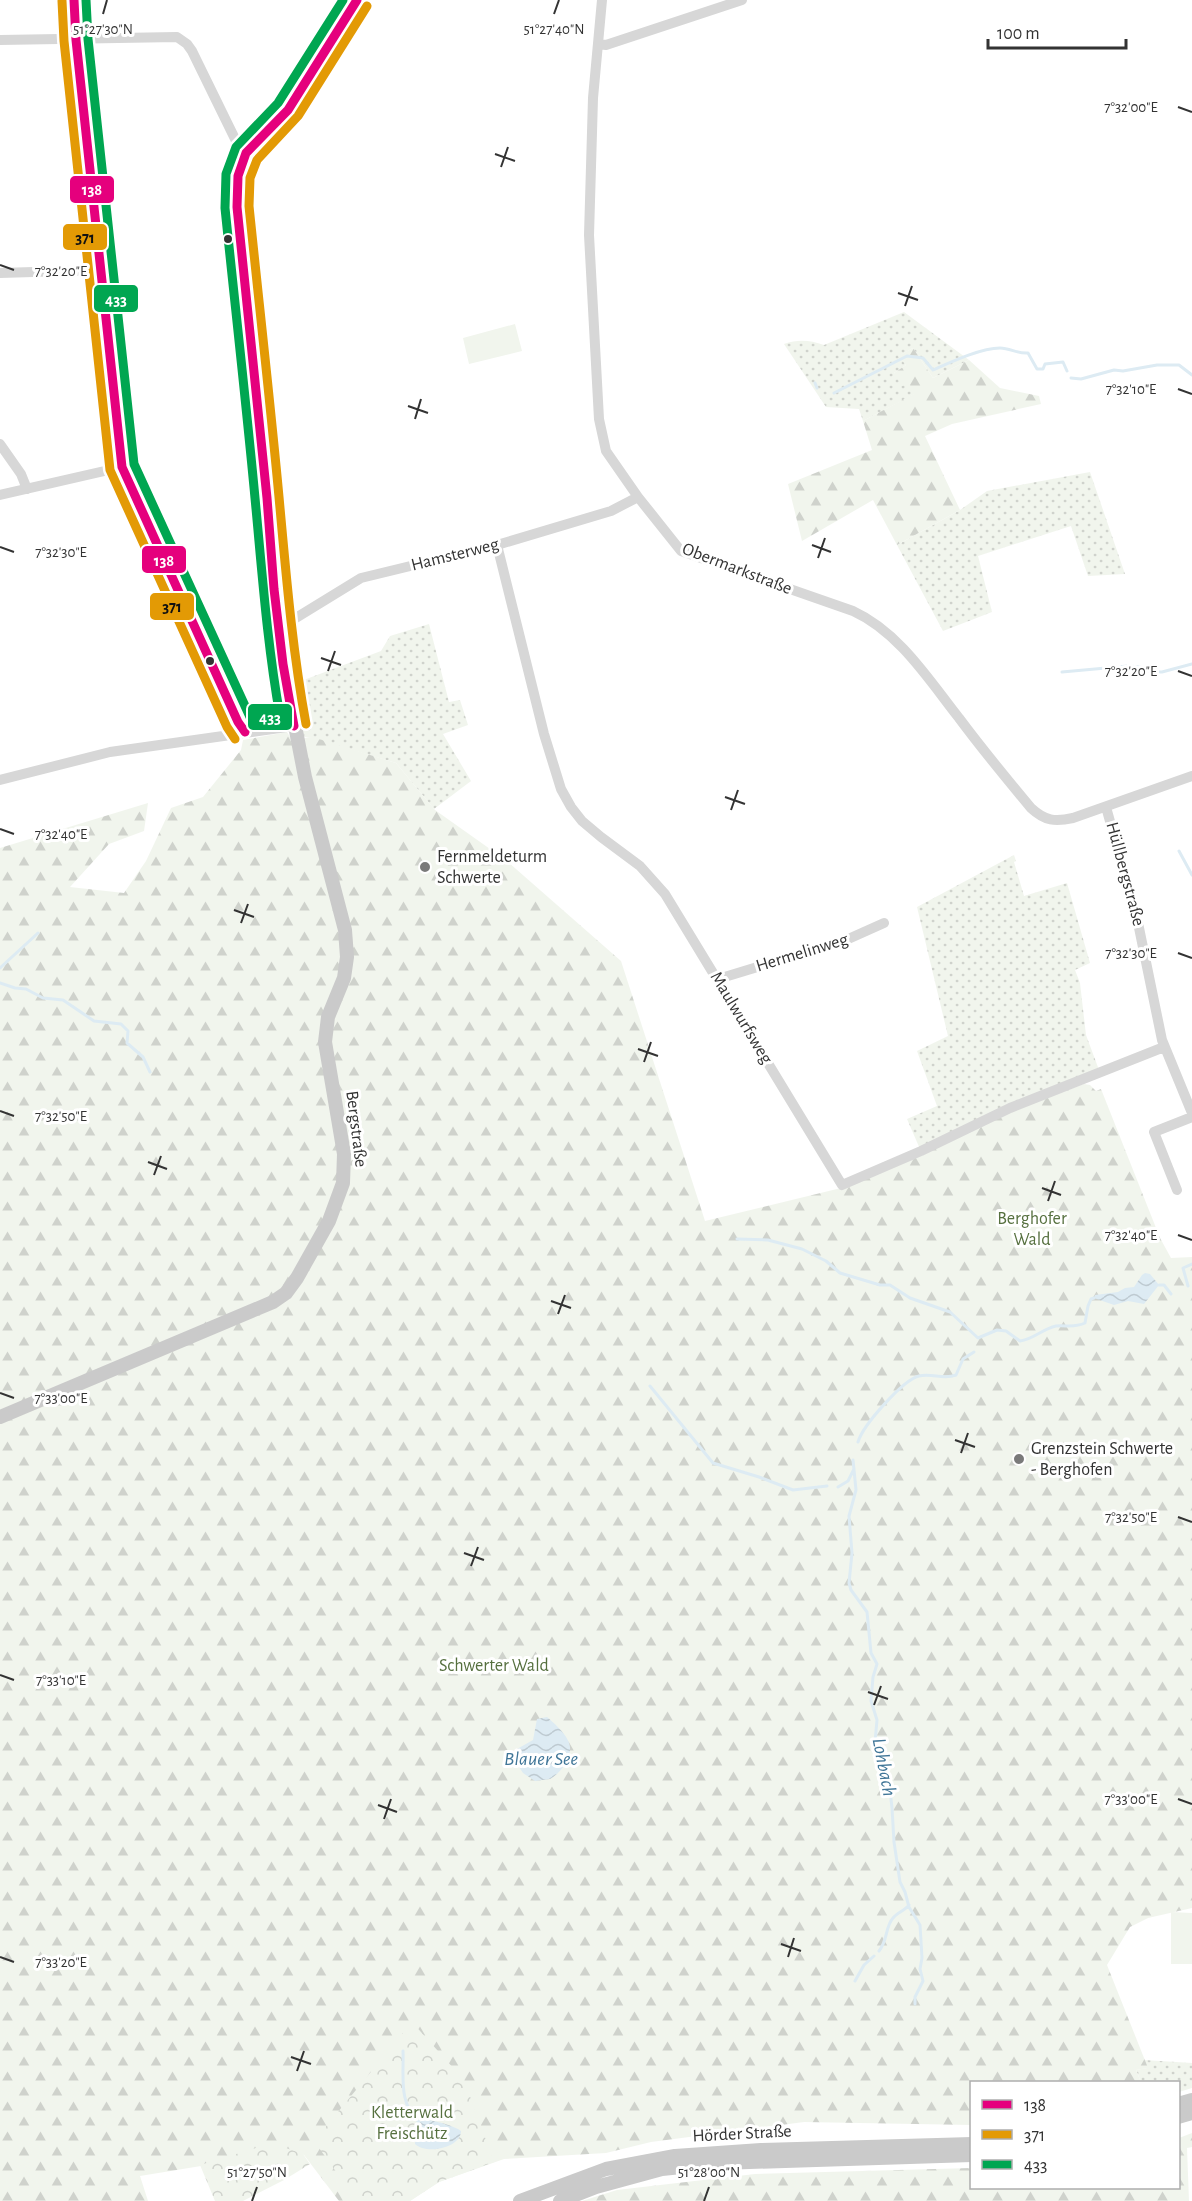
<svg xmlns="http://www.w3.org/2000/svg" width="1192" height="2201" font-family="'Alegreya Sans',sans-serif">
<defs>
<pattern id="grass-dots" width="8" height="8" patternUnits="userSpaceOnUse" patternTransform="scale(1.5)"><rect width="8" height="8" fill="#f1f5ed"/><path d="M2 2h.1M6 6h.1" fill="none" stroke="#cfd2cc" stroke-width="1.8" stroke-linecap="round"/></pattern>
<pattern id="forest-firs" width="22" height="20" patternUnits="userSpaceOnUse" patternTransform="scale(1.5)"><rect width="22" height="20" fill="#f1f5ed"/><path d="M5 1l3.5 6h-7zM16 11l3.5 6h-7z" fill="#cfd2cc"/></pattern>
<pattern id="park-crowns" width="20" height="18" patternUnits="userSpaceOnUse" patternTransform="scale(1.5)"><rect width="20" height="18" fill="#f1f5ed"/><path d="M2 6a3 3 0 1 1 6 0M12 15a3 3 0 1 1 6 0" fill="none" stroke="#cfd2cc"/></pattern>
<pattern id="water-waves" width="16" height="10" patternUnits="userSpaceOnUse" patternTransform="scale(1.5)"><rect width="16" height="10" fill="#ddebf3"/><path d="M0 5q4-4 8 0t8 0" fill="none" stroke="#becad1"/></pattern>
</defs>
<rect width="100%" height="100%" fill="#fff"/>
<path fill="url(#grass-dots)" d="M904,312L969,360L933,378L913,348L899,356L906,365L894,373L909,382L915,394L863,421L859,409L826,407L784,344C798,339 810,340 824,345Z
M1090,472L1125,574L1088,576L1071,526L978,556L992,612L943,631L897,545L960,510L987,491Z
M429,624L449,702L460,700L468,725L443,734L471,781L434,809L396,763L312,738L304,737L293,684L381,651L390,636Z
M1014,855L1016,861L1014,862L1024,896L1067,883L1090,963L1075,970L1080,983L1086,1035L1099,1070L920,1149L907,1119L937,1106L917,1051L948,1036L917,907Z
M1144,2060L1192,2063V2088L1179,2092L1178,2082H1141L1136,2070L1147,2068Z"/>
<path fill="url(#forest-firs)" d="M913,348L933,378L969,360L1000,388L1039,396L1041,404L952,424L925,436L960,510L897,545L873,500L802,541L788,484L872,450L863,421L914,394L909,383L902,386L894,373L906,365L898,356Z
M287,732L292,740L312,737L396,763L435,810L507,861L621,961L705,1221L841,1188L1011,1111L1084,1084L1090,1085L1096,1091L1101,1089L1160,1238L1171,1258L1192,1257V1908L1148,1918L1130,1927L1107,1965L1148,2068L1136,2070L1141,2082H972L971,2125L804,2122L651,2142L606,2153L504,2159L439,2182L410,2201H339L304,2155L272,2144L201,2166L140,2176L148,2201H0V848L148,803L144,831L109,844L70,887L124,893L146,861L171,808L203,797L241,750L243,740Z
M1192,2133V2147L1187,2148L1189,2201H582L617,2190L755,2174L971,2168L972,2188H1178L1179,2138Z"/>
<path fill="url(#park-crowns)" d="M412,2022L464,2080L494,2162L439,2182L410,2201H357L314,2141Z
M272,2143L303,2154L310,2164L284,2180L243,2201H215L200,2165Z"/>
<path fill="#f1f5ed" d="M515,324L522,351L469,364L463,338Z
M1171,1912L1192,1913V1964H1171Z"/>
<path fill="url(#water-waves)" d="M1145,1273L1150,1274L1159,1285L1144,1304L1128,1301L1114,1305L1094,1298L1095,1295L1118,1292L1125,1288L1134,1287L1142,1275Z
M547,1717C555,1724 569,1736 570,1747C571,1759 560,1774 550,1779C546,1780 539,1780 535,1781L523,1773L515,1761L517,1749L533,1740L537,1719Z
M426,2120C433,2120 455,2126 461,2131C461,2148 426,2155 415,2144L416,2127L421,2121Z"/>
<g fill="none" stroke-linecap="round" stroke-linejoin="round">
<path stroke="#ddebf3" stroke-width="3" d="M1071,378L1081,379L1114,370L1123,371L1157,365H1179L1192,375
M815,383L817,388
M834,393L907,356L923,358L933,370C951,362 981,348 1000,348C1010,348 1018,354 1028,353L1037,369H1043L1045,364L1063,362L1067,371
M1062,672L1128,666L1140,667L1152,672H1162L1192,664
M1179,851L1192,875
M0,968L38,933
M0,983L15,988L26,989L43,998L63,1000L94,1021L121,1024L128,1031L127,1043L143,1057L150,1072
M737,1239L768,1240L802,1249L826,1261L840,1273L880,1285H890L910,1298L950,1312L978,1338L997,1330L1006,1331L1020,1341C1034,1339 1042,1329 1056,1326C1066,1325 1075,1328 1085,1323L1088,1306L1091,1299L1094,1298
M1159,1285H1164L1171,1294
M1188,1286L1183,1268L1192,1264
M650,1386L713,1463L759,1477L793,1490L827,1486
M858,1442C863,1425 903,1380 919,1376C932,1373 944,1380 956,1375L963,1359L974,1352
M853,1460L856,1490L849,1516L852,1553L849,1583L851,1590L867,1612L871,1653L877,1664L873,1677L871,1701L877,1720L875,1742L878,1757L889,1781L892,1808L894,1842L900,1882L905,1892L909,1907L920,1925L922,1958L920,1969L923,1981L915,1997V2004
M838,1487L848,1481L854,1469
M879,1951C888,1940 885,1927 893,1918C897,1913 904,1911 909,1905
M855,1981L864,1965L874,1956
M403,2051C404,2075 398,2104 419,2122"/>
<path stroke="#d7d7d7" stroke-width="10" d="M74,0L76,40L122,467L238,722L245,732
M602,0L593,98L589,235L599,419L606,451L638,497L681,551L853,611C899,632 929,680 959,718C982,749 1006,778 1031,808C1045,821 1055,822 1073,818L1192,776
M0,40L177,37L187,44L192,51L238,145L248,151
M598,44L606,45L742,0
M0,273L100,270
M0,444L21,474L27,489
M0,495L122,467
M497,545L544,734L561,789L571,807L582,821L601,837L640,866L665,894L842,1185L921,1151L1010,1108L1164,1047
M278,625L286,624L361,578L497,545L611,511L638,497
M0,780L110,752L294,726
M1106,807L1137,918L1162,1040L1192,1113
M718,979L846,940L884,923
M1177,1190L1154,1132L1192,1117"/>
<path stroke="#cacaca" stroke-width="14" d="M0,1417L273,1302L286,1293L297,1278L329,1221L343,1183L344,1154L325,1042L328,1017L344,978L347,957L345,930L305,777L283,664L274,589L267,498L237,196C241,143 260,146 288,110L357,0
M1178,2104L1192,2100
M1178,2117L1192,2113
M520,2201L606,2169L675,2156L761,2150L972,2144
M560,2201L596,2187L662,2169L720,2163L972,2155"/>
<g stroke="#fff" stroke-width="14">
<path id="bus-1" d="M74,0L76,40L122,467L238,722L245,732
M294,726L283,664L274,589L267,498L237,207L238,176L246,153L288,110L357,0"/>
</g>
<g stroke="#fff" stroke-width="14">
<path id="bus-2" d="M62,1L64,41L110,470L227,727L235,739
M306,724C292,648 286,573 279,497C270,400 259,303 249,206L250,178L257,160L298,116L367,6"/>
</g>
<g stroke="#fff" stroke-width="14">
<path id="bus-3" d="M86,0L88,39L134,464L251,719L280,716C267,643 262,571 255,498C246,402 235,305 225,208L226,174L236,147L278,103L343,0"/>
</g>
<use href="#bus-1" stroke="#e5007d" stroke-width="9"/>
<use href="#bus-2" stroke="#e39a05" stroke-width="9"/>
<use href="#bus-3" stroke="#00a651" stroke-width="9"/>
</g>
<path fill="none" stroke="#333" stroke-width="2" d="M103,14L107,0M554,14L559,0M1178,107L1192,112M495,154L515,161M501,167L508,147M0,265L14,270M898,293L918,300M905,306L912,286M1178,389L1192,394M408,406L428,413M415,419L421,399M812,545L831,552M0,547L14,552M818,558L825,538M321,658L341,665M328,671L335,651M1178,671L1192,676M725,797L745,804M731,810L738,790M0,829L14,834M234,910L254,917M241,923L248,904M1178,953L1192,958M638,1049L658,1056M644,1062L651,1042M0,1111L14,1116M148,1162L167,1169M154,1175L161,1156M1042,1188L1061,1195M1048,1201L1055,1181M1178,1235L1192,1240M551,1301L571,1308M558,1314L565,1295M0,1393L14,1398M955,1440L975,1447M961,1453L968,1433M1178,1517L1192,1522M464,1553L484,1560M471,1566L478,1547M0,1675L14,1680M868,1692L888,1699M874,1705L881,1686M1178,1799L1192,1804M378,1805L397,1812M384,1819L391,1799M781,1944L801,1951M0,1957L14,1962M788,1957L794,1938M291,2057L311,2064M297,2071L304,2051M252,2201L257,2187M704,2201L709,2187"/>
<g fill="#333" stroke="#fff" stroke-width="2">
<circle cx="228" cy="239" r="5"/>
<circle cx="210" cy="661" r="5"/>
</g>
<g fill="#7a7a7a" stroke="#fff" stroke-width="2">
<circle cx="425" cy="867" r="6"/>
<circle cx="1019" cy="1459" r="6"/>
</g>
<g text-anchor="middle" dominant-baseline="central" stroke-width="6" stroke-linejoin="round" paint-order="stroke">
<g font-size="18" fill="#333" stroke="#fff">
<text transform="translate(455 555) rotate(-14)">Hamsterweg</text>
<text transform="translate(737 569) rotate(21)">Obermarkstraße</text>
<text transform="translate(1125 874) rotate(75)">Hüllbergstraße</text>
<text transform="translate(802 953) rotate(-17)">Hermelinweg</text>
<text transform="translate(741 1018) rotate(59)">Maulwurfsweg</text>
<text transform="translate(356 1129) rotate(83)">Bergstraße</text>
<text transform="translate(742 2134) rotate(-3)">Hörder Straße</text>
</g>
<g font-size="18" fill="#333" stroke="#fff" text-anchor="start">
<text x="437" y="857">Fernmeldeturm<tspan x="437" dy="21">Schwerte</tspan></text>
<text x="1031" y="1449">Grenzstein Schwerte<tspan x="1031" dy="21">- Berghofen</tspan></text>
</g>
<g font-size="18" fill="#56703f" stroke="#fff">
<text x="1032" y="1219">Berghofer<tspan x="1032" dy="21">Wald</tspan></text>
<text x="494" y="1666">Schwerter Wald</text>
<text x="412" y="2113">Kletterwald<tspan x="412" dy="21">Freischütz</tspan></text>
</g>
<g font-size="20" font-style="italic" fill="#3f7597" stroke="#fff">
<text x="541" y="1759">Blauer See</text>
<text transform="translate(884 1767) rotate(79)">Lohbach</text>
</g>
</g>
<g font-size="15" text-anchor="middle" fill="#333" stroke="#fff" stroke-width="6" stroke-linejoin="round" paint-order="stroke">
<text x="103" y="34">51°27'30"N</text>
<text x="554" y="34">51°27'40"N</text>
<text x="1131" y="112">7°32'00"E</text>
<text x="61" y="276">7°32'20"E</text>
<text x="1131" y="394">7°32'10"E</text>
<text x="61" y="557">7°32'30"E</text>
<text x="1131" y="676">7°32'20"E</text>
<text x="61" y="839">7°32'40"E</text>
<text x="1131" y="958">7°32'30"E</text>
<text x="61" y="1121">7°32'50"E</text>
<text x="1131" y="1240">7°32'40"E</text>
<text x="61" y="1403">7°33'00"E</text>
<text x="1131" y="1522">7°32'50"E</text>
<text x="61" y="1685">7°33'10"E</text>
<text x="1131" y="1804">7°33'00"E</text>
<text x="61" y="1967">7°33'20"E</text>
<text x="257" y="2177">51°27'50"N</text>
<text x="709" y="2177">51°28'00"N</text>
</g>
<g stroke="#fff" stroke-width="2">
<rect x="69" y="175" width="46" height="29" rx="6" fill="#e5007d"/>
<rect x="62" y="223" width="46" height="28" rx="6" fill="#e39a05"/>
<rect x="93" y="284" width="46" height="29" rx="6" fill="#00a651"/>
<rect x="141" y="545" width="46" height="29" rx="6" fill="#e5007d"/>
<rect x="149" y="592" width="46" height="29" rx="6" fill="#e39a05"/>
<rect x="247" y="703" width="46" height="28" rx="6" fill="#00a651"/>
</g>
<g font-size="16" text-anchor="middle" font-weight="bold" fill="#fff">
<text x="92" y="195">138</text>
<text x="116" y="305">433</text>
<text x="164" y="566">138</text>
<text x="270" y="723">433</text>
</g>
<g font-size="16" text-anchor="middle" font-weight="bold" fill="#111">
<text x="85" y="243">371</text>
<text x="172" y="612">371</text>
</g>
<rect x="970" y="2081" width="210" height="108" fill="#ffffff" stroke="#adadad" stroke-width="1.5"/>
<rect x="982" y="2100" width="30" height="9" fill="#e5007d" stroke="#adadad" stroke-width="1.5"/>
<text x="1024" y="2111" font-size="18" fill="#333333">138</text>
<rect x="982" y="2130" width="30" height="9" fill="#e39a05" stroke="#adadad" stroke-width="1.5"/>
<text x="1024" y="2141" font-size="18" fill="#333333">371</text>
<rect x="982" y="2160" width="30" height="9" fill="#00a651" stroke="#adadad" stroke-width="1.5"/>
<text x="1024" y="2171" font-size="18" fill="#333333">433</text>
<path d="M988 39v9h138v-9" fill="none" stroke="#333333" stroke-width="3"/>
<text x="997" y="39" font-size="18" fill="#333333" stroke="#ffffff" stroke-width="4.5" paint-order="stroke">100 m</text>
</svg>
